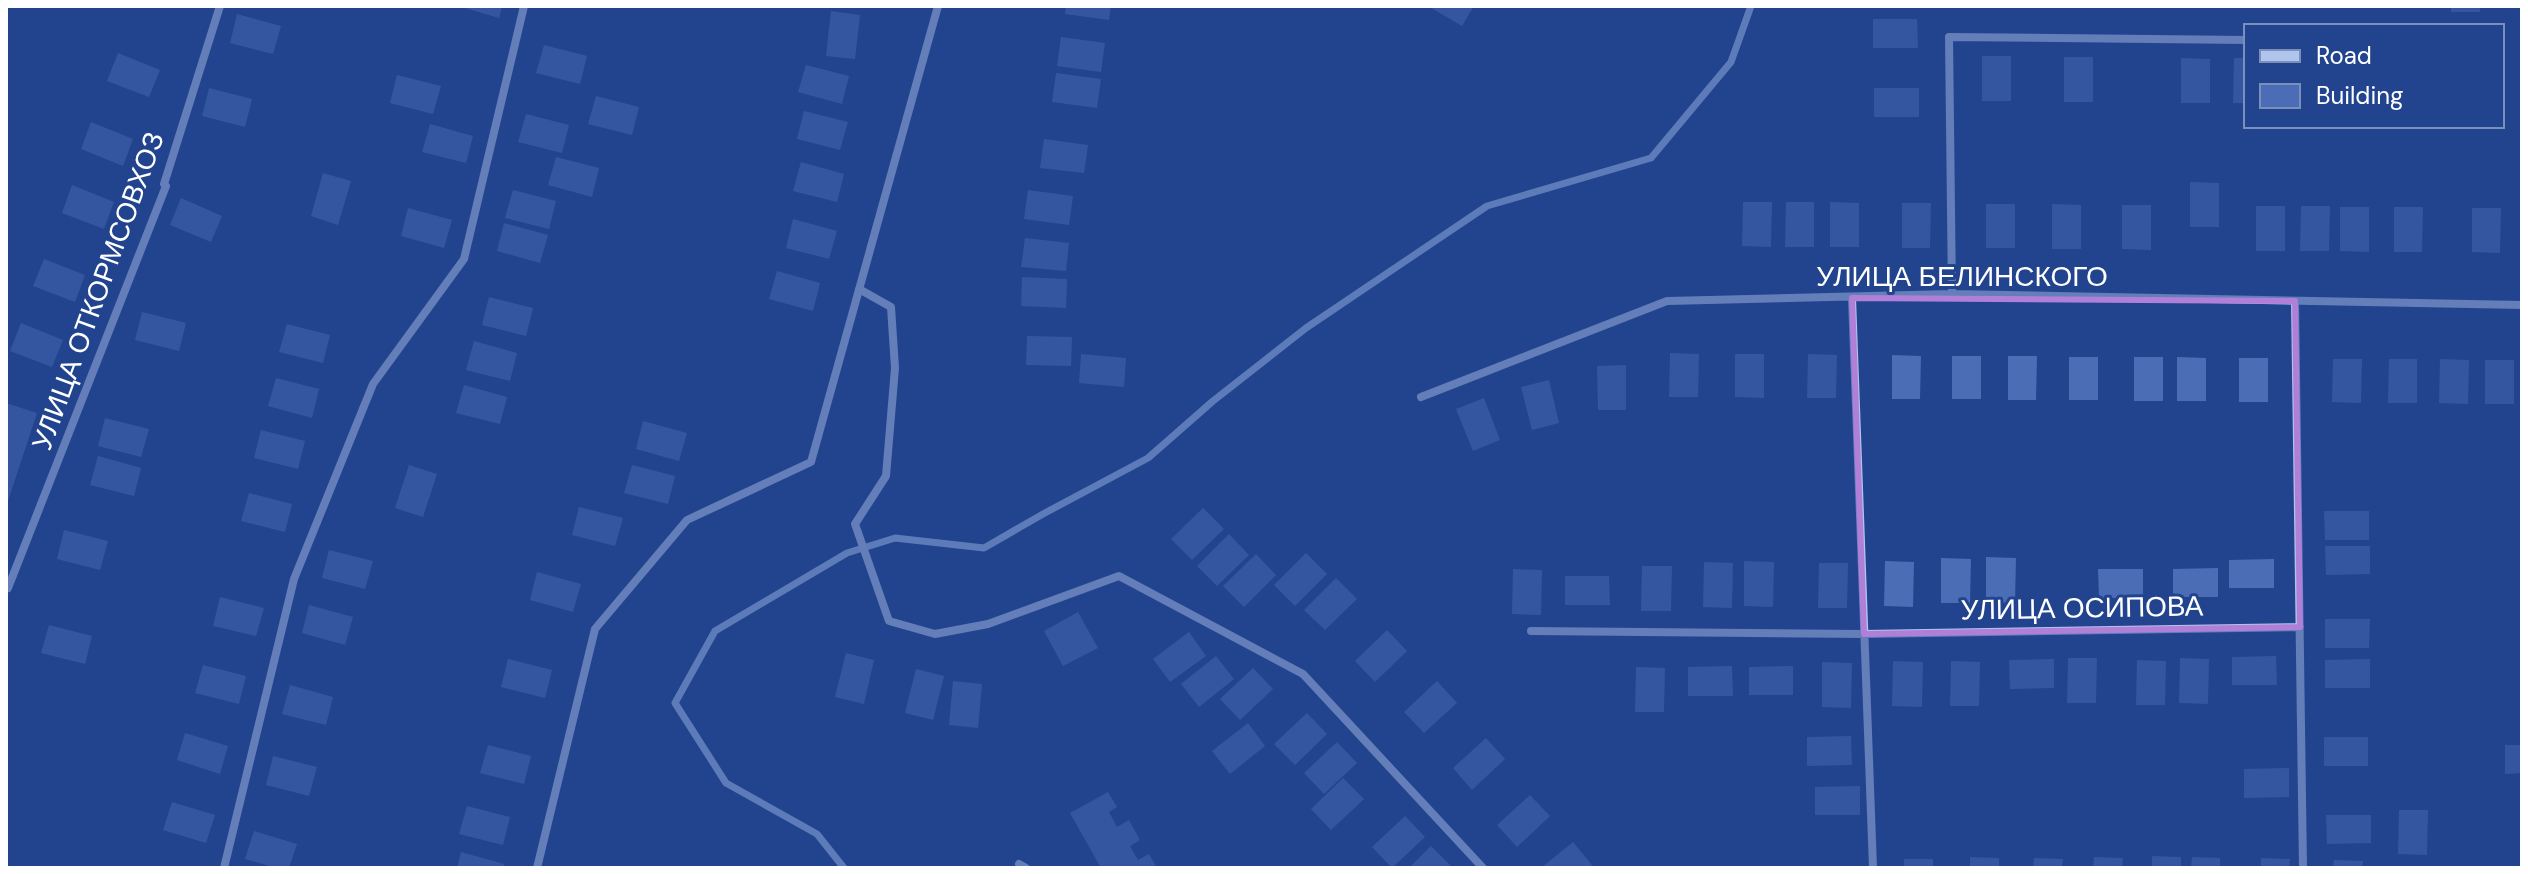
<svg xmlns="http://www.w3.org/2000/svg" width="2528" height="874" font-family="'DM Sans',sans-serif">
<rect width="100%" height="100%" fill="#22448e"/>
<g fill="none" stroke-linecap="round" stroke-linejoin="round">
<path stroke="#a5beed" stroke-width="7" d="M844,868L817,834L726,783L675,703L715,631L847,553L895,538L984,548L1043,514L1148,458L1213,401L1306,328L1487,206L1651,158L1731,62L1751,6"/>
</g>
<path fill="#4a6db5" d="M458,6H502L499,18Z
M1066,6H1111L1109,20L1065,14Z
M1428,6H1474L1462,26Z
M2451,6H2480V12H2451Z
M831,11L860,15L855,59L826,56Z
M237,14L281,26L273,54L230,43Z
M1873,19H1917L1918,48H1873Z
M1061,37L1105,43L1101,72L1057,66Z
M544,45L587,56L580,84L536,73Z
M118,53L160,70L149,97L107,81Z
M1982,56H2011V101H1982Z
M2064,57H2093V102H2064Z
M2181,58L2210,59V103H2181Z
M2234,58H2246V103H2233Z
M806,65L849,76L842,104L798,92Z
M1056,73L1101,79L1097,108L1052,102Z
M397,75L441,86L433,114L390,103Z
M209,88L252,99L245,127L202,116Z
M1874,88H1919V117H1874Z
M596,96L639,107L632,135L588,124Z
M804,111L848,122L840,150L797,139Z
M526,114L569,125L562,153L518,142Z
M91,122L133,139L123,166L81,149Z
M430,124L473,136L466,163L422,152Z
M1044,139L1088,145L1084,173L1040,168Z
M556,157L599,168L592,197L548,185Z
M801,162L844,174L837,202L793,191Z
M323,173L351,181L338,225L311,216Z
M2190,182L2219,183V227H2190Z
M72,185L114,202L104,229L62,213Z
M513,190L556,201L549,229L505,218Z
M1028,190L1073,196L1069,225L1024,219Z
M181,198L222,216L211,242L170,225Z
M1743,202H1772L1771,247L1742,246Z
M1786,202H1814V247H1785Z
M1830,202L1859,203V247H1830Z
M1902,203H1931L1930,248H1902Z
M1986,204H2015V248H1986Z
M2052,204L2081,205V249H2052Z
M2122,205H2151V250L2122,249Z
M2256,206H2285V251H2256Z
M2301,206H2330L2329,251H2300Z
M2340,207H2369V252L2340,251Z
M2394,207H2423L2422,252H2394Z
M408,208L452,220L444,248L401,236Z
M2472,208H2501L2500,253L2472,252Z
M793,219L837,231L829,259L786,248Z
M504,223L548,235L540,263L497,251Z
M1025,238L1069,243L1066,271L1021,267Z
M44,259L85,275L75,302L33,286Z
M777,271L820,283L813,311L769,299Z
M1022,277L1067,279L1066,308L1021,306Z
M489,297L533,308L526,336L482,325Z
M142,312L186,323L179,351L135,340Z
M21,323L63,340L52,367L10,351Z
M287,324L330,335L323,363L279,352Z
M1027,336L1072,337L1071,366L1026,365Z
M474,341L517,353L510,381L466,370Z
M1670,353L1699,354L1698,397H1669Z
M1081,354L1126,358L1124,387L1079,383Z
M1735,354H1764V398L1735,397Z
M1808,354L1837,355L1836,398H1807Z
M1892,355L1921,356L1920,399H1892Z
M1952,356H1981V399H1952Z
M2008,356H2037L2036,400H2008Z
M2069,357H2098V400H2069Z
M2134,357H2163V401H2134Z
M2177,357L2206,358V401H2177Z
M2239,358H2268V402H2239Z
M2333,359H2362L2361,403L2332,402Z
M2389,359H2417V403H2388Z
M2440,359L2469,360L2468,404L2439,403Z
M2485,360H2514V404H2485Z
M1626,365V410H1598L1597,366Z
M276,378L319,389L312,418L268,406Z
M1549,380L1559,423L1532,430L1521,387Z
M464,385L507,397L500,424L456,413Z
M1484,398L1500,440L1473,451L1456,409Z
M6,403L37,413L7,504H6Z
M105,418L149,429L141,457L98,446Z
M643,421L687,433L679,461L636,449Z
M261,430L305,441L298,469L254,458Z
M98,456L141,468L134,496L90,485Z
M409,465L437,474L423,517L395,508Z
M632,465L675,476L668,504L624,493Z
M249,493L292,504L285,532L241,521Z
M579,507L623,518L615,546L572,535Z
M1203,508L1224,529L1192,560L1171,539Z
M2324,511H2369V540H2325Z
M64,530L108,541L100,570L57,559Z
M1229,534L1249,555L1217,586L1197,566Z
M2325,546H2370V574L2326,575Z
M329,550L373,561L365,589L322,578Z
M1306,553L1327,574L1295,606L1274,585Z
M1256,554L1276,575L1244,607L1223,586Z
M1986,557L2016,558L2015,603L1986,602Z
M1941,558L1971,559L1970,603H1941Z
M2274,559V588H2229V560Z
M1744,561L1774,562L1773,607L1744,606Z
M1885,561L1914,562L1913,607L1884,606Z
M1704,562L1733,563L1732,608L1703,607Z
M1819,563H1848L1847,608H1818Z
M1642,566H1672L1671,611H1641Z
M2218,568V597H2173V569Z
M1513,569L1542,570L1541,615L1512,614Z
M2098,569H2143V598H2099Z
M537,572L581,584L573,612L530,600Z
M1565,576H1609L1610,605H1565Z
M1336,578L1357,599L1325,630L1304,610Z
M220,597L264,608L256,636L213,626Z
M309,605L353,617L345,645L302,633Z
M1078,612L1098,648L1063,666L1044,631Z
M2325,619H2370L2369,648H2325Z
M49,625L92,636L85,664L41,653Z
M1387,630L1407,651L1375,682L1355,661Z
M1189,632L1206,656L1170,682L1153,659Z
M846,653L874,660L864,704L835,697Z
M1216,656L1234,679L1199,707L1181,684Z
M2276,656L2277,685H2232V657Z
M2068,658H2097L2096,703H2067Z
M2180,658L2209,659L2208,704L2179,703Z
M508,659L552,670L545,698L501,687Z
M2054,659V688L2010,689L2009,660Z
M2370,659V688H2325V660Z
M2137,660L2166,661L2165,705H2136Z
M1893,661L1923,662L1922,707L1892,706Z
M1951,661L1980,662L1979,706H1950Z
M1822,662L1852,663L1851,708L1822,707Z
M203,665L246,676L239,704L195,693Z
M1732,666L1733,696H1688V667Z
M1793,666V695H1749V667Z
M1636,667L1665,668L1664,712H1635Z
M1253,668L1273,689L1240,720L1220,699Z
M916,669L944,676L933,720L905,713Z
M953,681L982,684L978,728L949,725Z
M1437,681L1457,703L1424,733L1404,712Z
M290,685L333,697L326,725L282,714Z
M1307,713L1327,734L1295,765L1274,744Z
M1248,723L1265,746L1230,774L1212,751Z
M185,733L228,746L220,774L177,760Z
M1851,736L1852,765L1807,766V737Z
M2324,737H2368V766H2324Z
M1486,738L1505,759L1472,790L1453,768Z
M1337,742L1357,763L1324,794L1304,773Z
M488,745L531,756L524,784L480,773Z
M2505,745H2522V773L2505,774Z
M273,756L317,767L309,796L266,785Z
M2289,768V797L2244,798V769Z
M1343,778L1364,799L1331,830L1311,809Z
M1860,786V815H1815V787Z
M1108,792L1117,807L1109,812L1117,827L1129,820L1140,840L1130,846L1138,860L1149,854L1157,868H1101L1070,813Z
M1530,795L1550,816L1517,847L1497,825Z
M172,802L215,815L206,843L163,830Z
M467,806L510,817L503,845L459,834Z
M2399,810H2428L2427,855L2398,854Z
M2326,815H2371V843L2327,844Z
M1405,816L1425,837L1392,868L1372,847Z
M254,831L297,844L289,868H276L245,859Z
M1573,842L1592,865L1588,868H1541Z
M1431,846L1453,868H1409Z
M461,852L504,864L503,868H457Z
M2152,856L2181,857V868H2152Z
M1970,857L1999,858V868H1970Z
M2094,857L2123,858L2122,868H2093Z
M2192,857L2220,858V868H2191Z
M2034,858L2063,859L2062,868H2033Z
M2261,858L2290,859L2289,868H2261Z
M1904,859H1933V868H1904Z
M2334,860L2363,861L2362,868H2333Z"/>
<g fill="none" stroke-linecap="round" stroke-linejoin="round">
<path stroke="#b1c5ec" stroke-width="8" d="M859,289L891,307L895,368L886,476L855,524L889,621L935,634L988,624L1119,576L1303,674L1483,868
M1952,294L1949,37L2246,40
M1852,298L1873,868
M2295,301L2303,868
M1421,397L1667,301L1952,294L2522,305
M8,588L166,186L164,184L220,6
M1531,631L1864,634L2300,627
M1019,864L1026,868
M224,868L294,579L373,384L464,259L524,6
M537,868L595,629L687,520L811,462L938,6"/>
</g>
<path d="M0 0H2528V874H0ZM1852,298L2295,301L2300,627L1864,634Z" fill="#22448e" fill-opacity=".55" fill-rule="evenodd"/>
<path fill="none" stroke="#b080d9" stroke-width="6" stroke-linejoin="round" d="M1852,298L2295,301L2300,627L1864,634Z"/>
<g text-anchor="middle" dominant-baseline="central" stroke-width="6" stroke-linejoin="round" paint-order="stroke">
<g font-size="28" fill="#fff" stroke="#22448e">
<text x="1962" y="276">УЛИЦА БЕЛИНСКОГО</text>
<text transform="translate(98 291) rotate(-70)">УЛИЦА ОТКОРМСОВХОЗ</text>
<text transform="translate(2082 608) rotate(-1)">УЛИЦА ОСИПОВА</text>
</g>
</g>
<rect width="2528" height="874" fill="none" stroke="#ffffff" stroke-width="16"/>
<rect x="2244" y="24" width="260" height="104" fill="#22448e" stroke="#7a8fbb" stroke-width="2"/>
<rect x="2260" y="50" width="40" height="12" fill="#b1c5ec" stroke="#7a8fbb" stroke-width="2"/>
<text x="2316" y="64" font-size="24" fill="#ffffff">Road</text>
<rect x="2260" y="84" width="40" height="24" fill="#4a6db5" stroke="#7a8fbb" stroke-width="2"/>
<text x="2316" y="104" font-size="24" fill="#ffffff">Building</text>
</svg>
